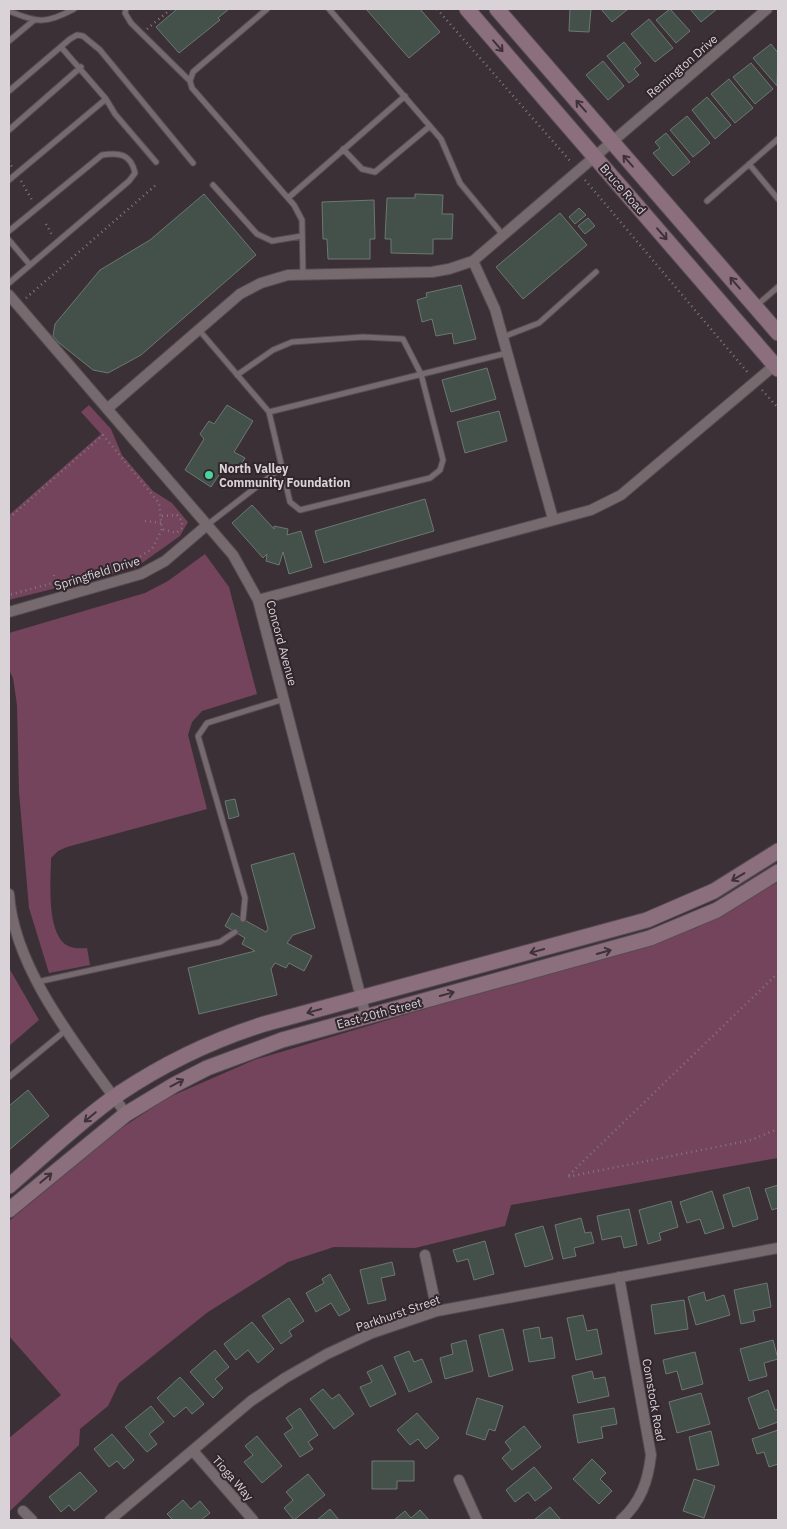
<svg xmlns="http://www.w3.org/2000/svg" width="787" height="1529" font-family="'IBM Plex Sans',sans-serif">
<rect width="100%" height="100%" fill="#3b3035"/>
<path fill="#73445c" d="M89,405L111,429L122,455L153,491L172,503L188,522L180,536L135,568L9,600V515L101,434L81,412Z
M205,554L229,587L257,694L202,711L192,722L188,735L207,809L67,847L58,851L51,858C51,880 45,939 71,947C76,949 82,948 87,948L90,965L49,973L29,908L19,792L17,705L13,678L9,670V633L145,593L168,581Z
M778,882V1158L511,1205L505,1226L415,1248L334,1247L288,1262L208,1312L119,1383L108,1406L80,1429L79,1445L9,1512V1438L61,1395L9,1336V1221L120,1129L167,1098L254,1060L696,928Z
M9,968L39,1020L9,1046Z"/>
<path fill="#44504a" stroke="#6c7872" d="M177,9H229L218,18L220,20L179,53L156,27Z
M366,9H420L440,32L409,58Z
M570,9H591L589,32L569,31Z
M601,9H628L612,22Z
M670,9L690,31L676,43L656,20Z
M690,9H717L701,22Z
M649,19L673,48L655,62L631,34Z
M624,42L641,63L634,69L639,75L629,83L607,56Z
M771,44L778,53L777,86L753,58Z
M603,61L624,86L608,100L586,75Z
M751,63L773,89L755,104L733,77Z
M729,79L753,108L735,123L711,94Z
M707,97L731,125L715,139L692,110Z
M687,116L710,143L693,157L670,130Z
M666,133L690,162L673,176L653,153L660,148L655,142Z
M204,194L256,255L141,355L108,373L93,370L58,342L53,336L55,324L100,270L150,240Z
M415,194L443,195L442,214H453L452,239H433V254L391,253V239H385L387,198H415Z
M374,200L375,239H370V259H328L327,239H323L322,202Z
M579,208L586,215L575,224L569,217Z
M560,213L587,245L523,299L496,267Z
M588,218L595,226L585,234L578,226Z
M461,285L476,339L454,344L452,333L436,336L432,319L422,322L417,300L427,297L426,293Z
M487,368L496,399L451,412L442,380Z
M227,405L253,421L234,452L245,458L235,474L224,467L211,487L185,470L204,439L200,434L209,421L214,424Z
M499,411L507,441L465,453L457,422Z
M425,499L434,531L324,563L315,531Z
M252,505L274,529V526L288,529L287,535L301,531L312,567L289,574L283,552L279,565L266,561L267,554L263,558L232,523Z
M235,799L239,816L229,819L225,801Z
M294,853L315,928L293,935L287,943L312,956L304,971L289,963L286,968L275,963L271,969L277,995L199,1014L188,968L255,951L242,944L245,938L225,926L232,913L266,932L268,929L251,865Z
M28,1090L49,1116L9,1150V1106Z
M778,1185V1208L772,1210L765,1189Z
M749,1187L758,1219L733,1227L723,1195Z
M712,1191L724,1228L705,1234L700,1219L687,1223L680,1202Z
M671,1201L678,1227L659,1233L661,1240L648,1244L639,1210Z
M629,1209L637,1245L624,1248L621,1236L602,1240L597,1216Z
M581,1218L585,1233L591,1232L594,1243L574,1248L576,1256L563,1259L555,1225Z
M543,1226L553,1259L525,1267L515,1234Z
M485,1241L494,1274L474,1280L468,1259L457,1262L453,1250Z
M392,1262L395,1275L381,1278L386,1300L368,1304L360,1270Z
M330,1274L350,1310L339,1316L331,1303L316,1312L306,1293L324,1283L322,1279Z
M767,1283L771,1307L753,1311L755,1321L741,1324L734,1290Z
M704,1292L706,1301L724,1295L730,1315L696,1325L688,1297Z
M289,1298L304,1321L289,1331L292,1336L281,1344L262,1316Z
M684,1300L688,1329L655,1334L651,1305Z
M583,1315L587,1331L597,1329L602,1354L576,1360L567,1318Z
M252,1322L274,1349L258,1363L248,1350L236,1360L224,1344Z
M539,1327L541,1339L552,1337L555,1358L529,1362L523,1330Z
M503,1329L513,1370L489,1377L479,1335Z
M466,1340L473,1371L445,1379L440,1358L453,1354L451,1344Z
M773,1340L778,1359L764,1363L767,1376L749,1381L740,1349Z
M215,1350L229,1367L215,1379L223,1388L213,1398L190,1372Z
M409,1351L414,1362L422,1359L432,1382L409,1392L394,1357Z
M695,1352L703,1384L682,1390L677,1371L666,1374L663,1360Z
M382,1365L396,1394L370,1407L360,1387L372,1382L367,1372Z
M592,1371L594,1379L605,1377L609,1396L578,1403L572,1376Z
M180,1377L204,1404L192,1414L186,1407L174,1417L157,1398Z
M323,1389L332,1399L339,1394L354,1414L334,1429L310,1399Z
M768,1390L775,1410L778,1409V1422L759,1429L748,1398Z
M701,1393L710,1424L677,1433L669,1402Z
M477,1398L503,1406L495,1431L489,1429L485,1440L466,1434Z
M151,1406L164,1422L149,1434L157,1444L147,1452L125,1427Z
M300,1408L318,1435L308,1442L313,1449L300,1457L284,1434L293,1428L286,1418Z
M614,1408L617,1424L601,1427L603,1438L578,1443L573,1415Z
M417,1413L439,1438L426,1449L418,1439L410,1445L397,1430Z
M524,1426L541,1447L512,1470L502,1458L511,1450L505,1442Z
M778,1430V1464L769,1467L764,1452L757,1454L752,1439Z
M711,1431L719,1465L697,1470L689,1437Z
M112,1434L134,1460L124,1469L117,1461L109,1467L94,1449Z
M257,1436L282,1466L262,1483L244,1462L253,1455L245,1446Z
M592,1459L606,1473L600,1479L612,1491L599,1504L573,1479Z
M372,1461H414V1481H397V1489H372Z
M534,1467L552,1488L535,1501L528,1492L515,1502L506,1490Z
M80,1472L97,1491L74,1511L69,1505L61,1512L49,1497Z
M308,1474L325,1495L294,1520L284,1508L293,1500L286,1492Z
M694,1479L715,1486L704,1518L683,1511Z
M183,1500L191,1509L200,1501L210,1513L201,1520H173L167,1514Z
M550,1507L561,1520H534Z
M330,1509L339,1520H317Z
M420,1510L429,1520H394L405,1511L411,1518Z"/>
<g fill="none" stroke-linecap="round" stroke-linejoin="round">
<g stroke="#554c51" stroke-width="7">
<path id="lane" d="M126,9L125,13L131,23L190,81
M267,9L193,72L190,81L192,88L294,205L302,220L303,275
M329,9L441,139L460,183L503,235
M9,11C38,23 46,24 74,9
M9,41L33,21
M9,91L70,39L77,35L83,36L100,50L193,163
M106,99L115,114L156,162
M9,130L81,67
M343,149L362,169L375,172L430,126
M749,164L778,199
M9,180L106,99L61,47
M213,185L257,234L272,241L302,236
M288,198L405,96
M707,201L778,139
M9,231L102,155C119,152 131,154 135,173L129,181L9,283
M9,240L30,265
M756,306L778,287
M199,330L269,412L290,502L300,510L430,478L440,470L443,460L421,374L403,339L363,337L292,342L273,350L237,375
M503,337L539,323L596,272
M269,412L507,353
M207,525L281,468
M243,919L245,898L198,736L207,723L284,699
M37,982L220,942L235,932
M9,1077L66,1030"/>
</g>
<g stroke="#554c51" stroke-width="12">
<path id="street" d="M473,261L495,309L553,519
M9,295L233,555L258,600L366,1017
M107,409L240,294L261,283L288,275L432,272L449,269L473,261L767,9
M258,600L591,510L621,495L775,365
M9,612L141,574L165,561L207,525
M9,894C14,972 83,1053 126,1114
M425,1255L437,1311
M619,1277L651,1455C648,1481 641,1502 621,1520
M194,1452L253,1520
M459,1480L477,1520
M23,1511L32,1520
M110,1520L251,1401L285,1378L327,1354L372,1333L437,1311L778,1248"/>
</g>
<g stroke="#554c51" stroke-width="17">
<path id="secondary" d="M467,9L778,369
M497,9L778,333
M9,1186C45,1155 81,1120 120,1093C165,1063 213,1040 264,1024L647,920L714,891L778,851
M9,1210L126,1114L174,1085L207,1068L282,1040L650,938L717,910L778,872"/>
</g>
<path stroke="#82787d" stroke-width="2.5" stroke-dasharray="1 4" stroke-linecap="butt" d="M437,9L571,162
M147,29L171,9
M9,161L12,167
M585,180L749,374
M21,181L32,200
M46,224L52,235
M26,298L157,184
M762,390L778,408
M162,516L177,515L182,521V528L176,533L162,529
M9,518L103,435L159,503L162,529L152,549L133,561L9,595
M145,521L161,523
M54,575L56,582
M778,973L567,1177L751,1140L778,1129"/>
<use href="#lane" stroke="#766a6f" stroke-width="5"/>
<use href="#street" stroke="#766a6f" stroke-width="10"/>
<use href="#secondary" stroke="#8b6f7c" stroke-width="15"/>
</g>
<defs><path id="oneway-shaft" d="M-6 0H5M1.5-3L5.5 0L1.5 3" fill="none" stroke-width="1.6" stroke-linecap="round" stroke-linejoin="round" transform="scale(1.25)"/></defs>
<g stroke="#3e3137">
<use href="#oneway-shaft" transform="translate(498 46) rotate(49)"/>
<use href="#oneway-shaft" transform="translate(581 106) rotate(-131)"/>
<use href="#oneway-shaft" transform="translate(628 161) rotate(-131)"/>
<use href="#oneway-shaft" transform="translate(662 234) rotate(49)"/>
<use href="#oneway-shaft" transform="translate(735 283) rotate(-131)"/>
<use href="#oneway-shaft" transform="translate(738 877) rotate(149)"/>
<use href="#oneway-shaft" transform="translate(537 951) rotate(165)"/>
<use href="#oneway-shaft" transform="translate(604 952) rotate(-16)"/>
<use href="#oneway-shaft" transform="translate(447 994) rotate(-15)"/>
<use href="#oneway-shaft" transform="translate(314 1011) rotate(165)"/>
<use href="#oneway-shaft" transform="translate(177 1083) rotate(-28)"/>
<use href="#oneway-shaft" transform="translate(90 1117) rotate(140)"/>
<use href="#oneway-shaft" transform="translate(46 1178) rotate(-40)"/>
</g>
<circle fill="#48d49d" stroke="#30262b" stroke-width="2" cx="209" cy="475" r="5"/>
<g text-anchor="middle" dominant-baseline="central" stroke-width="4" stroke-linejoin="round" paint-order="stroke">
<g font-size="12" fill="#d9d2d6" stroke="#30262b">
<text transform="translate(682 66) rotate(-41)">Remington Drive</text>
<text transform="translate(623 189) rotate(49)">Bruce Road</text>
<text transform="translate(97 573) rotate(-17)">Springfield Drive</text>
<text transform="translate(282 643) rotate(75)">Concord Avenue</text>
<text transform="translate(379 1013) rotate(-15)">East 20th Street</text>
<text transform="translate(398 1313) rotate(-19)">Parkhurst Street</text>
<text transform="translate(654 1400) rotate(80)">Comstock Road</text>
<text transform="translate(233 1478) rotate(49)">Tioga Way</text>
</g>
<g font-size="12" font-weight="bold" fill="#d9d2d6" stroke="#30262b" text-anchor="start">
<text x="219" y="468">North Valley<tspan x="219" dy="14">Community Foundation</tspan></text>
</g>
</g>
<rect width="787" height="1529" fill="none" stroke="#d9d2d6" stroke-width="20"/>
</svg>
